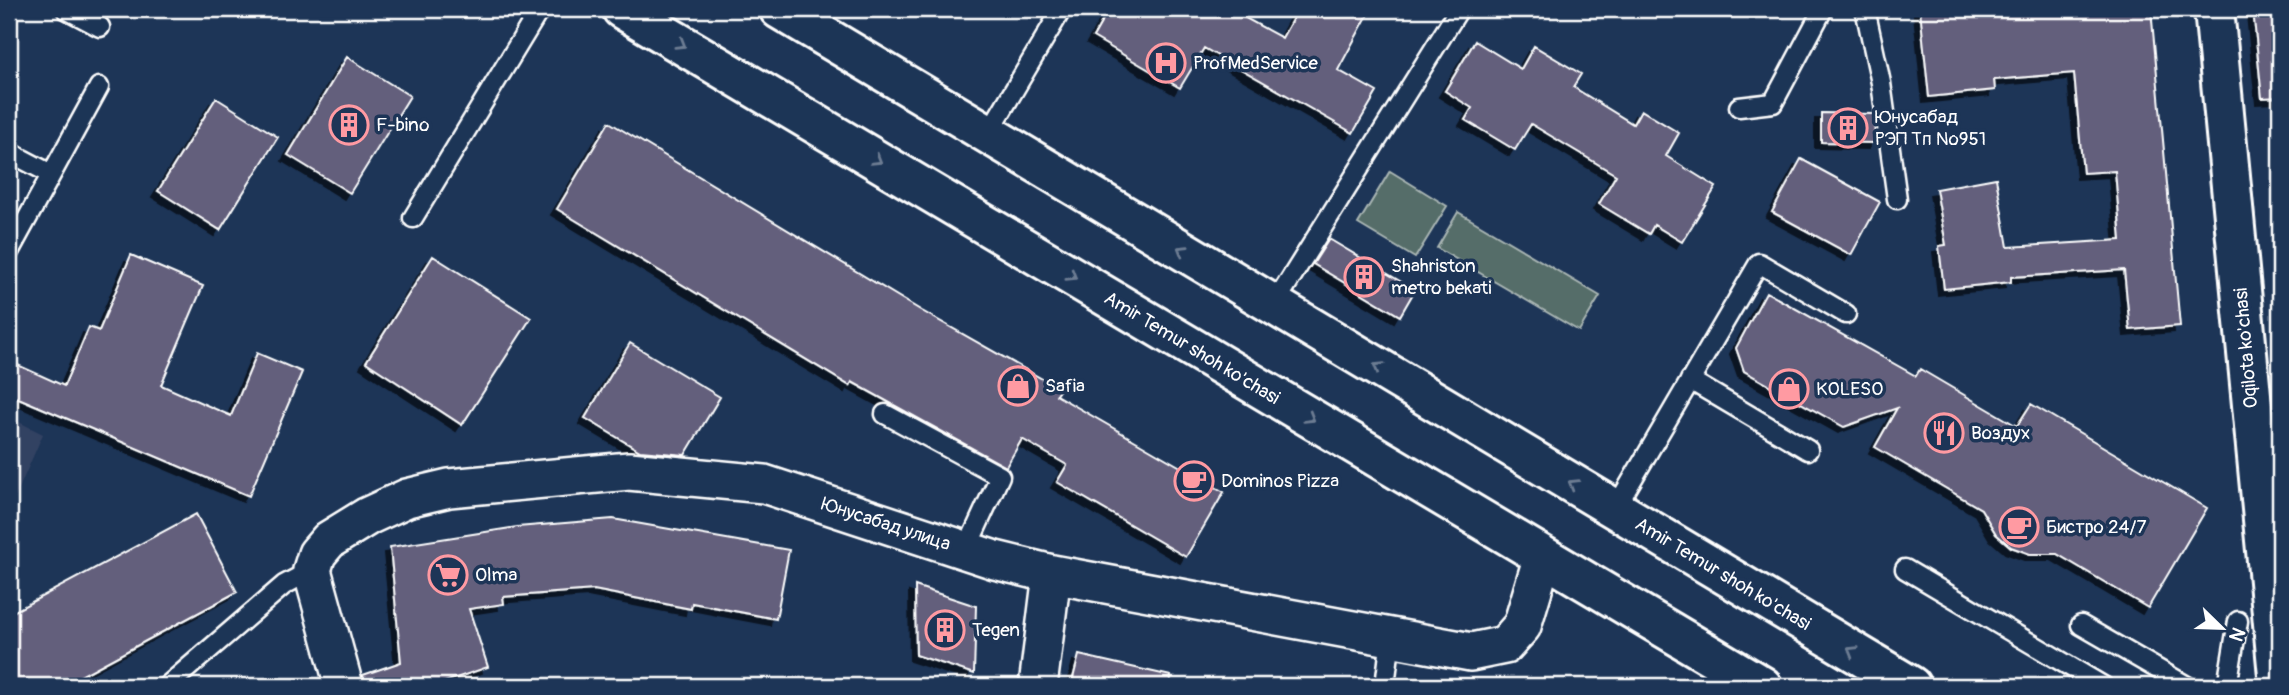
<svg xmlns="http://www.w3.org/2000/svg" width="2289" height="695" font-family="Pangolin,sans-serif">
<defs>
<filter id="shadow"><feDropShadow dx="-6" dy="6" stdDeviation="0" flood-color="#0009"/></filter>
</defs>
<rect width="100%" height="100%" fill="#1d3557"/>
<filter id="ink" filterUnits="userSpaceOnUse"><feTurbulence type="fractalNoise" baseFrequency=".0143" numOctaves="2"/><feDisplacementMap in="SourceGraphic" scale="14" xChannelSelector="R" yChannelSelector="G"/><feConvolveMatrix kernelMatrix="1 2 1 2 8 2 1 2 1" color-interpolation-filters="sRGB"/></filter>
<g filter="url(#ink)">
<path fill="#324262" d="M9,417L43,434L9,511Z"/>
<path fill="#556d69" stroke="#aab6b4" stroke-width="2" d="M1390,171L1447,206L1415,258L1358,224Z
M1458,212L1600,296L1579,331L1437,248Z"/>
<path fill="#645f7c" stroke="#fff" stroke-width="2" filter="url(#shadow)" d="M1109,9H1229L1282,38L1298,9H1371L1338,70L1377,92L1353,133L1204,48L1180,88L1093,37Z
M1920,9H2151L2180,326L2130,330L2124,270L2011,277V282L1944,289L1939,246L1946,245L1936,189L1996,178L2008,247L2121,240L2115,171L2083,173L2074,73L1994,80L1995,90L1929,97Z
M2253,9H2280V97L2262,98Z
M1475,41L1521,69L1534,46L1581,74L1573,87L1633,124L1641,110L1679,133L1666,156L1716,187L1682,242L1654,225L1649,234L1599,204L1616,175L1531,124L1515,150L1465,120L1472,108L1445,91Z
M347,57L410,96L350,193L288,155Z
M216,98L278,137L220,230L158,191Z
M1821,113L1874,114L1875,143L1821,142Z
M609,122L922,311L1060,389L1056,395L1224,492L1186,557L1057,482L1067,465L1022,439L1006,467L852,382L850,386L557,209Z
M1801,159L1880,202L1851,255L1772,212Z
M1329,239L1415,290L1400,316L1313,264Z
M131,255L203,286L161,385L231,416L257,353L302,372L249,496L9,394V361L64,386L89,327L99,331Z
M433,256L531,318L462,425L366,362Z
M1766,292L1916,376L1920,369L2017,426L2031,404L2207,508L2148,608L2057,554H2030L2011,547L1996,534L1981,509L1875,447L1897,408L1844,427L1744,371L1736,348Z
M630,343L720,397L685,455L640,451L585,418Z
M196,514L237,592L62,686H9V614Z
M613,519L789,550L776,619L692,603L691,609L594,590L503,597L504,604L469,609L488,667L433,686H364L363,675L401,662L390,547L517,527Z
M915,586L976,606L974,674L916,655Z
M1079,655L1171,676L1170,686H1071Z"/>
<g fill="none" stroke-linecap="round" stroke-linejoin="round">
<g stroke="#fff" stroke-width="23">
<path id="lane" d="M66,9L100,27
M1865,9L1881,83L1897,199
M1739,107L1773,103L1823,9
M988,134L1062,9
M9,152L51,174
M413,218L540,9
M9,252L99,87
M1274,305L1459,9
M1690,380L1808,450
M885,414L1000,476L966,550
M1615,509L1759,263L1846,314
M1905,569L2103,686
M2081,625L2187,686
M167,686L284,585L312,570
M1385,686L1391,637
M2227,686L2238,621"/>
</g>
<g stroke="#fff" stroke-width="42">
<path id="street" d="M344,686L312,570L317,554L329,540L368,516L407,498L449,488L629,471L764,484L995,560L1052,574L1471,652L1505,645L1522,626L1543,556
M1038,686L1052,574"/>
</g>
<g stroke="#fff" stroke-width="44">
<path id="secondary" d="M2214,9L2279,686"/>
</g>
<g stroke="#fff" stroke-width="44">
<path id="primary" d="M622,9L1762,686
M779,9L1911,686"/>
</g>
<use href="#lane" stroke="#1d3557" stroke-width="18"/>
<use href="#street" stroke="#1d3557" stroke-width="37"/>
<use href="#secondary" stroke="#1d3557" stroke-width="38"/>
<use href="#primary" stroke="#1d3557" stroke-width="38"/>
</g>
<defs><path id="oneway-chevron" d="M-2-3.5L2.5 0L-2 3.5" fill="none" stroke-width="1.6" stroke-linecap="round" stroke-linejoin="round" transform="scale(1.75)"/></defs>
<g stroke="#6c7c92">
<use href="#oneway-chevron" transform="translate(681 44) rotate(31)"/>
<use href="#oneway-chevron" transform="translate(877 160) rotate(31)"/>
<use href="#oneway-chevron" transform="translate(1182 250) rotate(-149)"/>
<use href="#oneway-chevron" transform="translate(1072 276) rotate(31)"/>
<use href="#oneway-chevron" transform="translate(1378 367) rotate(-149)"/>
<use href="#oneway-chevron" transform="translate(1310 418) rotate(31)"/>
<use href="#oneway-chevron" transform="translate(1573 484) rotate(-149)"/>
<use href="#oneway-chevron" transform="translate(1852 651) rotate(-149)"/>
</g>
</g>
<defs>
<g id="hospital-ring" transform="scale(2.0125)"><circle r="9.5" fill="#1d3557" stroke="#ff9aa2" stroke-width="1.5"/><path d="M-5-5h3v3.5h4V-5h3V5h-3V1.5h-4V5h-3Z" fill="#ff9aa2"/></g>
<g id="building-ring" transform="scale(2.0125)"><circle r="9.5" fill="#1d3557" stroke="#ff9aa2" stroke-width="1.5"/><path d="M-4-6H4V6H1V3H-1V6H-4ZM-2.5-4.3h1.7v1.8h-1.7ZM.8-4.3h1.7v1.8H.8ZM-2.5-1h1.7V.8h-1.7ZM.8-1h1.7V.8H.8Z" fill="#ff9aa2"/></g>
<g id="shop-ring" transform="scale(2.0125)"><circle r="9.5" fill="#1d3557" stroke="#ff9aa2" stroke-width="1.5"/><path d="M-5-2.5h2.3a2.7 3.5 0 0 1 5.4 0H5L5.5 6h-11ZM-1.5-2.5h3a1.5 2.3 0 0 0-3 0Z" fill="#ff9aa2"/></g>
<g id="restaurant-ring" transform="scale(2.0125)"><circle r="9.5" fill="#1d3557" stroke="#ff9aa2" stroke-width="1.5"/><path d="M-5-6h1v4h1v-4h1v4h1v-4h1v5L-1.5 .5V6h-2V.5L-5-1ZM5-6V6H3V1.5H1.5Q1.5-4 5-6Z" fill="#ff9aa2"/></g>
<g id="cafe-ring" transform="scale(2.0125)"><circle r="9.5" fill="#1d3557" stroke="#ff9aa2" stroke-width="1.5"/><path d="M-5.5-4.5H6V0H3Q3 3.5 0 3.5H-2.5Q-5.5 3.5-5.5 0ZM3-3.2v2h1.7v-2ZM-6 4.5H4V6H-6Z" fill="#ff9aa2"/></g>
<g id="supermarket-ring" transform="scale(2.0125)"><circle r="9.5" fill="#1d3557" stroke="#ff9aa2" stroke-width="1.5"/><path d="M-6-5.5h2.5l.6 2H6L4.5 2H-2.5L-4.4-4H-6ZM-1.5 3.2a1.3 1.3 0 1 0 .1 0ZM3 3.2a1.3 1.3 0 1 0 .1 0Z" fill="#ff9aa2"/></g>
</defs>
<g fill-rule="evenodd">
<use href="#hospital-ring" x="1166" y="63"/>
<use href="#building-ring" x="349" y="125"/>
<use href="#building-ring" x="1848" y="128"/>
<use href="#building-ring" x="1364" y="277"/>
<use href="#shop-ring" x="1018" y="386"/>
<use href="#shop-ring" x="1789" y="389"/>
<use href="#restaurant-ring" x="1944" y="433"/>
<use href="#cafe-ring" x="1194" y="481"/>
<use href="#cafe-ring" x="2019" y="527"/>
<use href="#supermarket-ring" x="448" y="575"/>
<use href="#building-ring" x="945" y="630"/>
</g>
<g text-anchor="middle" dominant-baseline="central" stroke-width="7" stroke-linejoin="round" paint-order="stroke">
<g font-size="19" fill="#fff" stroke="#1d3557" text-anchor="start">
<text x="1193" y="63">ProfMedService</text>
<text x="1875" y="117">Юнусабад<tspan x="1875" dy="22">РЭП Тп №951</tspan></text>
<text x="376" y="125">F-bino</text>
<text x="1391" y="266">Shahriston<tspan x="1391" dy="22">metro bekati</tspan></text>
<text x="1045" y="386">Safia</text>
<text x="1816" y="389">KOLESO</text>
<text x="1971" y="433">Воздух</text>
<text x="1221" y="481">Dominos Pizza</text>
<text x="2046" y="527">Бистро 24/7</text>
<text x="475" y="575">Olma</text>
<text x="972" y="630">Tegen</text>
</g>
<g font-size="19" fill="#fff" stroke="#1d3557">
<text transform="translate(1192 348) rotate(31)">Amir Temur shoh ko'chasi</text>
<text transform="translate(2246 348) rotate(-95)">Oqilota ko'chasi</text>
<text transform="translate(886 524) rotate(18)">Юнусабад улица</text>
<text transform="translate(1723 574) rotate(31)">Amir Temur shoh ko'chasi</text>
</g>
</g>
<rect width="2289" height="695" fill="none" stroke="#1d3557" stroke-width="35"/>
<rect x="18" y="18" width="2254" height="660" fill="none" stroke="#fff" stroke-width="2.5" filter="url(#ink)"/>
<g transform="translate(2222 628) rotate(113)" stroke="#1d3557" stroke-width="5" paint-order="stroke">
<path d="M0-5L12 26L0 18L-12 26Z" fill="#ffffff"/>
<text y="-10" font-size="19" font-weight="bold" text-anchor="middle" fill="#ffffff">N</text>
</g>
</svg>
